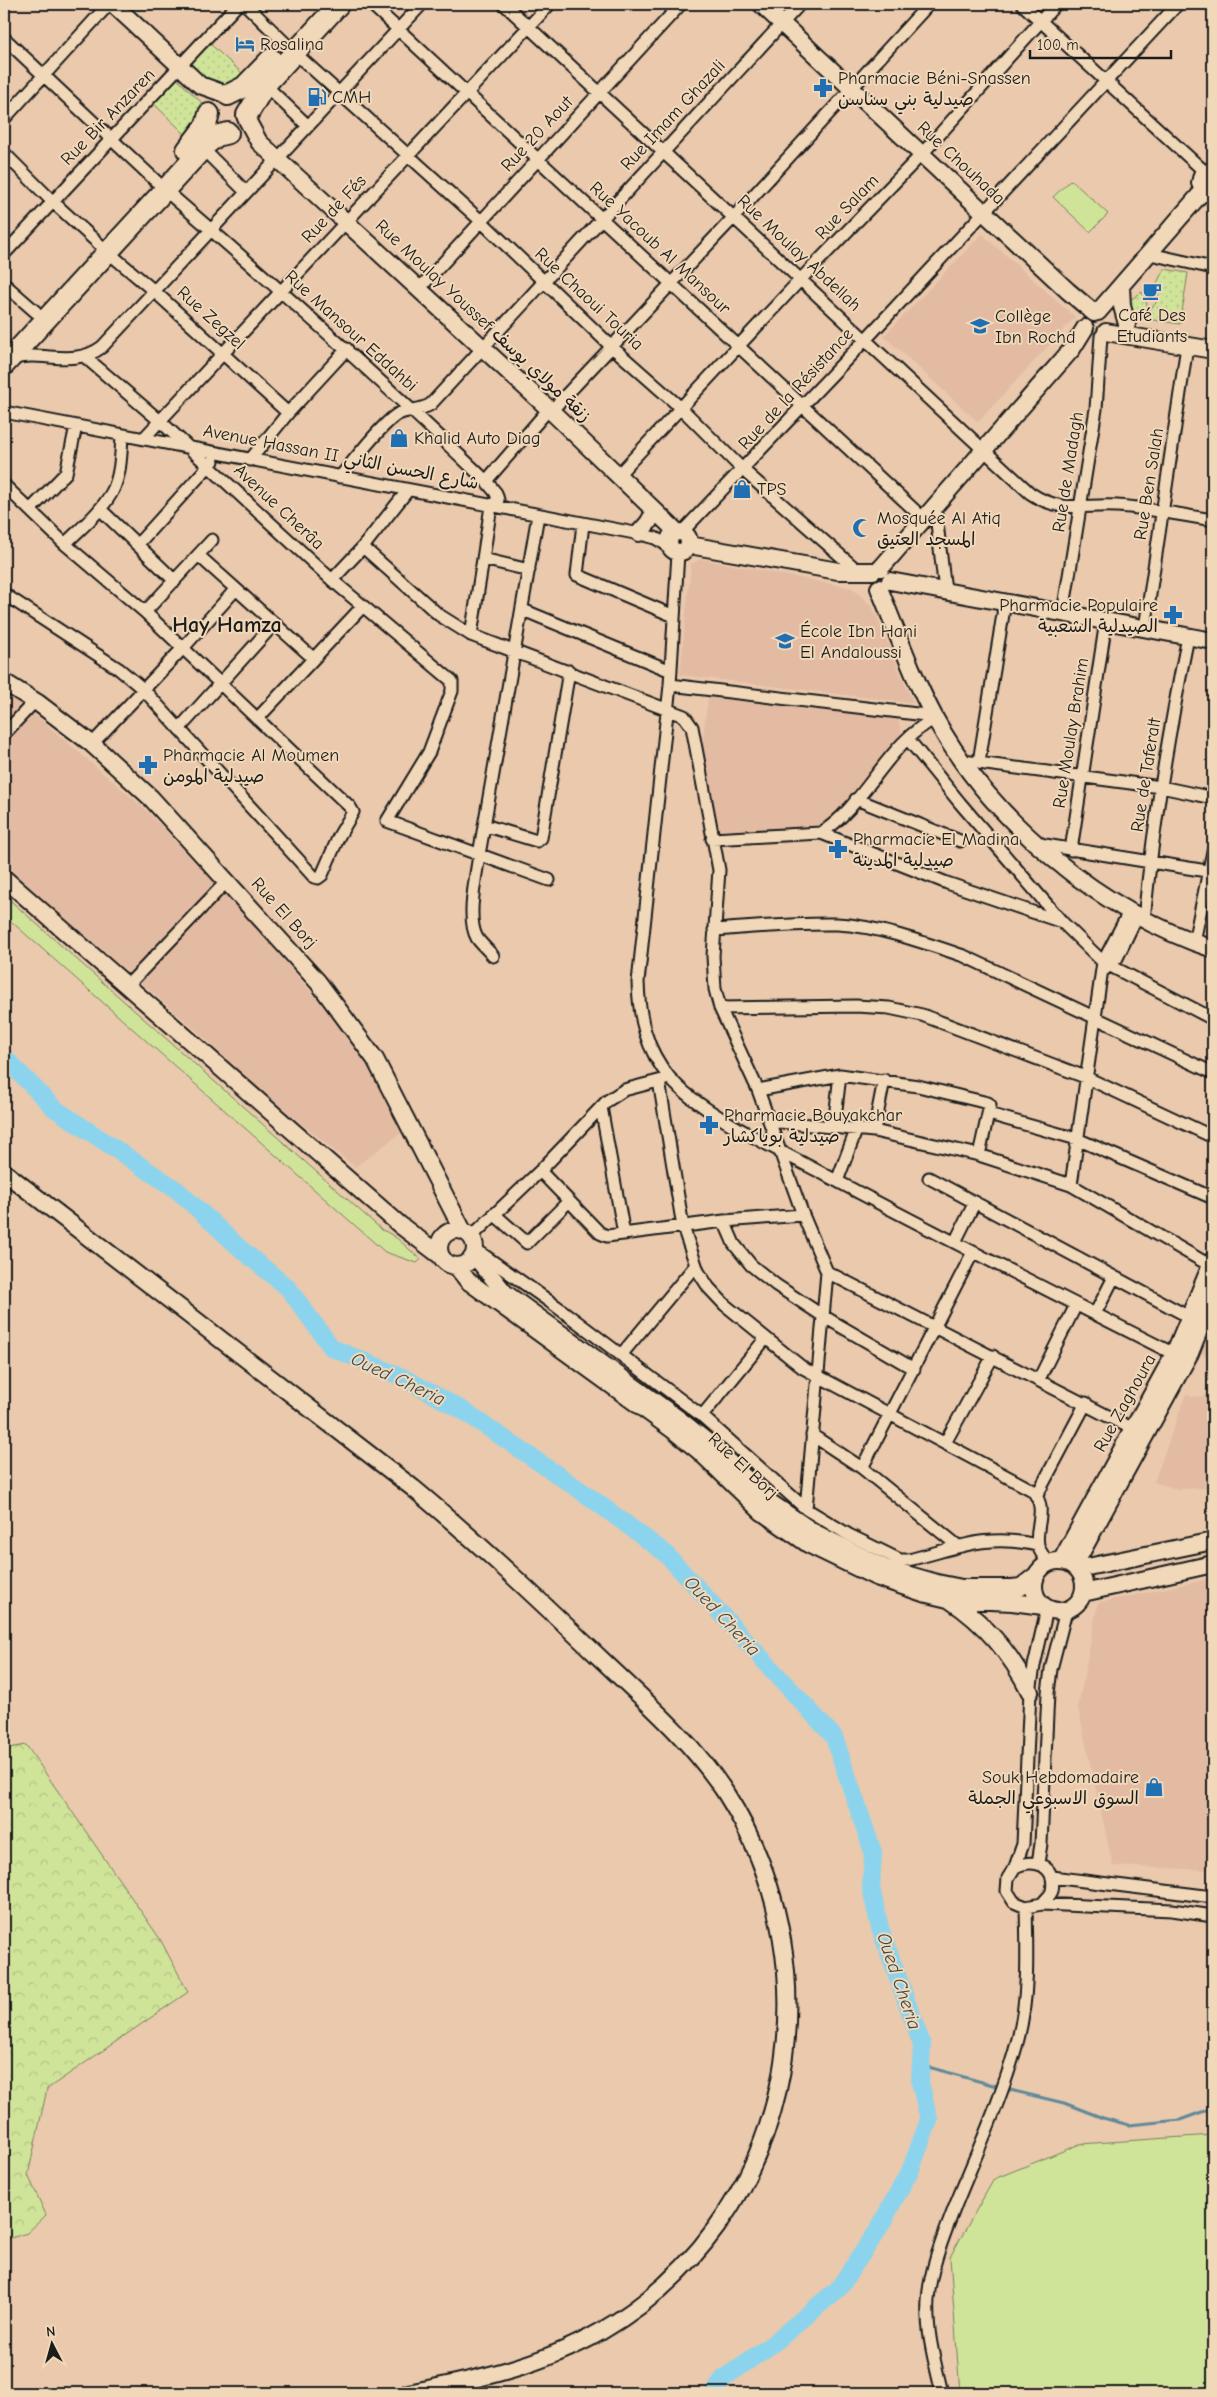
<svg xmlns="http://www.w3.org/2000/svg" width="1217" height="2397" font-family="'Comic Neue','Playpen Sans Arabic',sans-serif">
<defs>
<pattern id="forest-crowns" width="20" height="18" patternUnits="userSpaceOnUse" patternTransform="scale(1.25)"><rect width="20" height="18" fill="#cfe499"/><path d="M2 6a3 3 0 1 1 6 0M12 15a3 3 0 1 1 6 0" fill="none" stroke="#b1c383"/></pattern>
<pattern id="park-dots" width="8" height="8" patternUnits="userSpaceOnUse" patternTransform="scale(1.25)"><rect width="8" height="8" fill="#cfe499"/><path d="M2 2h.1M6 6h.1" fill="none" stroke="#b1c383" stroke-width="1.8" stroke-linecap="round"/></pattern>
</defs>
<rect width="100%" height="100%" fill="#eac9ad"/>
<filter id="ink" filterUnits="userSpaceOnUse"><feTurbulence type="fractalNoise" baseFrequency=".02" numOctaves="2"/><feDisplacementMap in="SourceGraphic" scale="10" xChannelSelector="R" yChannelSelector="G"/><feConvolveMatrix kernelMatrix="1 2 1 2 8 2 1 2 1" color-interpolation-filters="sRGB"/></filter>
<g filter="url(#ink)">
<path fill="#e2bba2" d="M982,234L1075,317L978,422L884,336Z
M701,559L852,588L872,606L913,703L680,675L691,564Z
M709,691L896,711L903,739L833,821L815,827L711,831L699,769Z
M4,696L21,703L144,808L230,898L371,1061L406,1129L355,1167L254,1085L197,1031L4,865Z
M1213,1313V1360L1197,1351Z
M1213,1389V1488L1177,1489L1154,1482L1186,1394L1192,1397L1203,1396Z
M1213,1578V1870L1113,1866L1078,1708L1098,1603Z"/>
<path fill="#cfe499" stroke="#76805a" d="M1071,180L1108,214L1090,232L1053,197Z
M4,895L382,1230C397,1235 408,1250 421,1259L417,1263L385,1252L4,915Z
M1213,2135V2393H960L950,2257L994,2179L1080,2144Z"/>
<path fill="url(#forest-crowns)" stroke="#76805a" d="M26,1745L160,1939L188,1992L47,2089L28,2175L46,2215L27,2233L4,2240V1749Z"/>
<path fill="url(#park-dots)" stroke="#76805a" d="M209,43L244,75L235,86L213,87L189,65Z
M177,79L201,102L199,124L187,136L153,103Z
M1164,269L1188,273L1180,324L1127,316V302L1142,292L1149,310C1158,303 1161,296 1157,283Z"/>
<g fill="none" stroke-linecap="round" stroke-linejoin="round">
<path stroke="#5f8a99" stroke-width="3" d="M921,2065L1000,2087
M1006,2089L1064,2103L1103,2118L1129,2125L1180,2120L1213,2108"/>
<path stroke="#8cd4ed" stroke-width="18" d="M4,1057L54,1108L177,1190L243,1251L288,1288L332,1348L402,1377L462,1410L587,1495L665,1553L834,1737L873,1852L871,1888L880,1928L922,2045L920,2082L929,2120L911,2169L878,2230L838,2289L775,2342L724,2378L713,2393"/>
<g stroke="#1c1c1c" stroke-width="15">
<path id="street" d="M245,4L285,43
M371,4L924,519
M504,4L1030,493C1061,514 1083,504 1117,506C1149,508 1181,515 1213,520
M1022,4L1205,172
M4,38L157,182
M295,53L481,221L612,347L681,408L743,470L858,571
M265,85L308,126
M4,119L109,4
M203,149L246,192
M4,153L52,201L99,244
M165,190C274,284 382,380 486,481L496,493L498,500L491,506L483,559L529,570
M108,252L154,291L288,413
M4,254L238,4
M1150,254L1213,268
M4,284L36,312
M419,289L681,4
M84,356L160,421L332,580L452,681V691L429,752L387,821L549,880
M12,359C42,349 72,369 102,347L422,4
M551,411L734,217L929,4
M4,412L640,534L655,538L669,546
M143,439L550,4
M250,460L288,413L347,349
M618,475L801,279L922,154L1056,4
M340,477C354,461 378,428 395,416C405,408 420,412 431,404L800,4
M486,481L549,409
M4,485L65,544L145,612L350,807L353,812L339,836L322,875L318,878L314,877L143,689L119,669L4,594
M408,490L363,547L439,615L471,635L684,716L692,727L719,870L713,956L715,989L720,1008L758,1090L803,1215L827,1272L806,1509
M935,506L945,591
M100,509L175,581
M30,510L66,473L76,426
M583,524L577,575L674,616
M682,532L866,339L1178,4
M65,544C81,528 101,512 112,492C121,475 121,453 122,435
M137,545L213,461
M678,553L670,685L638,982C639,1018 646,1049 669,1077C698,1112 777,1149 818,1171C936,1234 1055,1294 1174,1354
M198,555L313,658
M332,580L363,547
M523,610L671,671
M145,612L212,540
M1063,613L1096,409L1101,336
M1145,628L1187,346
M471,635L483,559
M670,685L934,716
M257,719L363,606
M179,729L274,624
M4,734L35,701
M908,739L960,803L1062,922L1103,962L1213,1019
M92,744L183,648L236,589
M963,761L1161,787L1213,798
M979,762L1005,602
M856,799L960,841
M484,825L537,841L541,838L569,671
M821,833C865,806 889,740 935,719
M712,839L821,833L947,883L1062,922
M1039,844L1213,872
M1071,850L1106,621
M1144,920C1153,825 1169,730 1188,637
M714,930C755,927 796,923 837,924C878,926 925,943 964,956L1213,1073
M1194,942L1213,851
M493,956C488,950 481,944 477,938C466,919 476,877 479,855L538,515
M1104,970L1117,958L1137,916
M127,986L227,881
M720,1008L856,1006L889,1008L922,1015L1085,1077L1213,1137
M659,1081L683,1227L698,1271L709,1288L725,1305L803,1368L1032,1490C1049,1509 1034,1526 1038,1545C1039,1551 1045,1558 1048,1563
M758,1090L840,1075L918,1086L988,1103L990,1105L979,1155
M601,1107L624,1234
M989,1114L1077,1139L1213,1198
M769,1121L874,1131L979,1155L1071,1185L1211,1266
M834,1126L840,1075
M874,1131L884,1080
M540,1171L600,1233L607,1236L724,1221L803,1215
M929,1178L1191,1318
M837,1181L857,1128
M1071,1185L1103,962L1129,912
M494,1214L527,1243L569,1201
M724,1221L734,1244L751,1265L776,1285L823,1316L914,1369
M471,1237L540,1171L607,1101L624,1090L666,1079
M955,1242L975,1202
M475,1249L556,1306L702,1416L806,1509L849,1535L900,1560H908C958,1548 985,1533 1038,1545
M827,1272L1133,1429
M1095,1314L1114,1277
M621,1355L695,1266
M1039,1379L1076,1305
M702,1416L766,1338
M812,1435L862,1468L958,1546
M945,1443L993,1356
M862,1468L973,1252
M1037,1495L1086,1403
M1038,1863L1041,1844L1048,1693L1051,1669L1066,1611
M1015,1867C1034,1858 1057,1865 1052,1891C1051,1895 1045,1900 1042,1904L1026,1907L1014,1902L1007,1891L1008,1878L1015,1867L1023,1844L1030,1692L1034,1666L1047,1609
M1052,1877L1213,1897
M1042,1904L1172,1910L1213,1916
M942,2393C935,2363 926,2332 928,2300C930,2269 943,2238 954,2209C976,2154 1003,2097 1018,2039C1029,1997 1027,1951 1026,1907"/>
</g>
<g stroke="#1c1c1c" stroke-width="20">
<path id="secondary" d="M113,4L200,85L228,95
M761,4L1068,291L1094,313
M246,118L259,142L549,409L677,532
M1212,194L1203,191L1200,183L1202,175L1213,170
M1121,287L1122,306L1127,324
M1098,312L1203,191
M1106,332L1213,350
M669 542a10 10 0 1 1 20 0a10 10 0 1 1-20 0Z
M639,533L648,523L655,511
M689,545L838,571H873
M881,568L1072,349L1085,328
M890,581L1213,641
M879,588C897,632 913,678 936,720C993,823 1102,912 1213,949
M4,682L38,703L92,744L151,798L318,982L375,1059L463,1231
M4,878L400,1225L441,1256
M4,1172L413,1488C478,1542 539,1600 600,1658C644,1700 692,1741 725,1792C842,1975 791,2222 600,2332C541,2366 475,2380 408,2393
M439 1248a18 18 0 1 1 36 0a18 18 0 1 1-36 0Z
M474,1255L505,1293L680,1420L711,1445L771,1503L815,1533L885,1568L937,1583L962,1588H1012L1021,1587L1035,1576
M456,1266L468,1281L673,1430L699,1451L762,1512L808,1544L876,1577L923,1593L948,1599L1012,1602L1043,1606
M1034 1586a25 25 0 1 1 50 0a25 25 0 1 1-50 0Z
M1061,1561L1174,1354L1213,1260
M1074,1566L1190,1353L1213,1295
M1078,1569L1213,1541
M1083,1593L1213,1564
M950,1600C986,1624 1011,1653 1030,1692"/>
</g>
<g stroke="#1c1c1c" stroke-width="24">
<path id="highway" d="M228,95L244,87L271,59
M247,115L265,85L339,4
M187,150L206,125L209,114
M4,365L207,144L217,136L228,133"/>
</g>
<use href="#street" stroke="#f1d8b9" stroke-width="11"/>
<use href="#secondary" stroke="#f1d8b9" stroke-width="16"/>
<use href="#highway" stroke="#f1d8b9" stroke-width="20"/>
</g>
</g>
<defs>
<g id="hotel-bare" transform="scale(1.5)"><path d="M-6-4.5h1.5V1H6V5H4.5V3h-9V5H-6ZM-4 0a1.8 1.8 0 1 1 3.6 0ZM.5 0V-2.5h3Q6-2.5 6 0Z" fill="#1f6fb2" stroke="#f1d8b9" stroke-width="2.5" paint-order="stroke"/></g>
<g id="pharmacy-bare" transform="scale(1.5)"><path d="M-2-6h4v4h4v4h-4v4h-4v-4h-4v-4h4Z" fill="#1f6fb2" stroke="#f1d8b9" stroke-width="2.5" paint-order="stroke"/></g>
<g id="fuel-bare" transform="scale(1.5)"><path d="M-5.5-6h7V0h2V4h1.3V-2.5L3-4.5l.8-.8L6-3V5H2.5V1h-1V6h-7ZM-4.2-4.7v3.2H.2V-4.7Z" fill="#1f6fb2" stroke="#f1d8b9" stroke-width="2.5" paint-order="stroke"/></g>
<g id="cafe-bare" transform="scale(1.5)"><path d="M-5.5-4.5H6V0H3Q3 3.5 0 3.5H-2.5Q-5.5 3.5-5.5 0ZM3-3.2v2h1.7v-2ZM-6 4.5H4V6H-6Z" fill="#1f6fb2" stroke="#f1d8b9" stroke-width="2.5" paint-order="stroke"/></g>
<g id="school-bare" transform="scale(1.5)"><path d="M0-5L7-2L0 1L-7-2ZM-4 1L0 2.5L4 1V4Q0 6-4 4Z" fill="#1f6fb2" stroke="#f1d8b9" stroke-width="2.5" paint-order="stroke"/></g>
<g id="shop-bare" transform="scale(1.5)"><path d="M-5-2.5h2.3a2.7 3.5 0 0 1 5.4 0H5L5.5 6h-11ZM-1.5-2.5h3a1.5 2.3 0 0 0-3 0Z" fill="#1f6fb2" stroke="#f1d8b9" stroke-width="2.5" paint-order="stroke"/></g>
<g id="mosque-bare" transform="scale(1.5)"><path d="M3.5-4.9A6 6 0 1 0 3.5 4.9A5 5 0 1 1 3.5-4.9Z" fill="#1f6fb2" stroke="#f1d8b9" stroke-width="2.5" paint-order="stroke"/></g>
</defs>
<g fill-rule="evenodd">
<use href="#hotel-bare" x="245" y="44"/>
<use href="#pharmacy-bare" x="823" y="88"/>
<use href="#fuel-bare" x="317" y="97"/>
<use href="#cafe-bare" x="1152" y="291"/>
<use href="#school-bare" x="980" y="326"/>
<use href="#shop-bare" x="399" y="438"/>
<use href="#shop-bare" x="742" y="489"/>
<use href="#mosque-bare" x="862" y="528"/>
<use href="#pharmacy-bare" x="1173" y="615"/>
<use href="#school-bare" x="785" y="641"/>
<use href="#pharmacy-bare" x="148" y="765"/>
<use href="#pharmacy-bare" x="838" y="849"/>
<use href="#pharmacy-bare" x="709" y="1125"/>
<use href="#shop-bare" x="1154" y="1787"/>
</g>
<g text-anchor="middle" dominant-baseline="central" stroke-width="4" stroke-linejoin="round" paint-order="stroke">
<g font-size="18" fill="#1c1c1c" stroke="#f1d8b9" text-anchor="start">
<text x="260" y="44">Rosalina</text>
<text x="838" y="78">Pharmacie Béni-Snassen<tspan x="838" dy="21">صيدلية بني سناسن</tspan></text>
<text x="332" y="97">CMH</text>
<text x="1152" y="315" text-anchor="middle">Café Des<tspan x="1152" dy="21">Etudiants</tspan></text>
<text x="995" y="316">Collège<tspan x="995" dy="21">Ibn Rochd</tspan></text>
<text x="414" y="438">Khalid Auto Diag</text>
<text x="757" y="489">TPS</text>
<text x="877" y="518">Mosquée Al Atiq<tspan x="877" dy="21">المسجد العتيق</tspan></text>
<text x="1158" y="605" text-anchor="end">Pharmacie Populaire<tspan x="1158" dy="21">الصيدلية الشعبية</tspan></text>
<text x="800" y="631">École Ibn Hani<tspan x="800" dy="21">El Andaloussi</tspan></text>
<text x="163" y="755">Pharmacie Al Moumen<tspan x="163" dy="21">صيدلية المومن</tspan></text>
<text x="853" y="839">Pharmacie El Madina<tspan x="853" dy="21">صيدلية المدينة</tspan></text>
<text x="724" y="1115">Pharmacie Bouyakchar<tspan x="724" dy="21">صيدلية بوياكشار</tspan></text>
<text x="1139" y="1777" text-anchor="end">Souk Hebdomadaire<tspan x="1139" dy="21">السوق الاسبوعي الجملة</tspan></text>
</g>
<g font-size="18" fill="#1c1c1c" stroke="#f1d8b9">
<text transform="translate(673 115) rotate(-47)">Rue Imam Ghazali</text>
<text transform="translate(108 117) rotate(-46)">Rue Bir Anzaren</text>
<text transform="translate(537 134) rotate(-47)">Rue 20 Aout</text>
<text transform="translate(961 163) rotate(43)">Rue Chouhada</text>
<text transform="translate(847 207) rotate(-46)">Rue Salam</text>
<text transform="translate(334 209) rotate(-47)">Rue de Fés</text>
<text transform="translate(660 248) rotate(43)">Rue Yacoub Al Mansour</text>
<text transform="translate(799 253) rotate(43)">Rue Moulay Abdellah</text>
<text transform="translate(589 299) rotate(43)">Rue Chaoui Touria</text>
<text transform="translate(211 318) rotate(42)">Rue Zegzel</text>
<text transform="translate(483 321) rotate(43)">Rue Moulay Youssef زنقة مولاي يوسف</text>
<text transform="translate(351 331) rotate(42)">Rue Mansour Eddahbi</text>
<text transform="translate(796 389) rotate(-47)">Rue de la Résistance</text>
<text transform="translate(341 457) rotate(11)">Avenue Hassan II شارع الحسن الثاني</text>
<text transform="translate(1068 472) rotate(-81)">Rue de Madagh</text>
<text transform="translate(1149 484) rotate(-81)">Rue Ben Salah</text>
<text transform="translate(279 507) rotate(43)">Avenue Cherâa</text>
<text transform="translate(1071 733) rotate(-81)">Rue Moulay Brahim</text>
<text transform="translate(1146 775) rotate(-81)">Rue de Taferalt</text>
<text transform="translate(284 913) rotate(48)">Rue El Borj</text>
<text transform="translate(1125 1403) rotate(-61)">Rue Zaghoura</text>
<text transform="translate(743 1466) rotate(43)">Rue El Borj</text>
</g>
<g font-size="19" font-style="italic" fill="#384a50" stroke="#f1d8b9">
<text transform="translate(398 1379) rotate(25)">Oued Cheria</text>
<text transform="translate(722 1616) rotate(47)">Oued Cheria</text>
<text transform="translate(899 1981) rotate(71)">Oued Cheria</text>
</g>
<g font-size="22" font-weight="bold" fill="#1c1c1c" stroke="#f1d8b9">
<text x="227" y="625">Hay Hamza</text>
</g>
</g>
<rect width="1217" height="2397" fill="none" stroke="#f1d8b9" stroke-width="20"/>
<rect x="10" y="10" width="1197" height="2377" fill="none" stroke="#1c1c1c" stroke-width="2" filter="url(#ink)"/>
<g transform="translate(52 2344) rotate(354)" stroke="#f1d8b9" stroke-width="4" paint-order="stroke">
<path d="M0-4L9 19L0 12L-9 19Z" fill="#1c1c1c"/>
<text y="-8" font-size="14" font-weight="bold" text-anchor="middle" fill="#1c1c1c">N</text>
</g>
<path d="M1030 50v8h141v-8" fill="none" stroke="#1c1c1c" stroke-width="2.5"/>
<text x="1037" y="50" font-size="15" fill="#1c1c1c" stroke="#f1d8b9" stroke-width="4" paint-order="stroke">100 m</text>
</svg>
